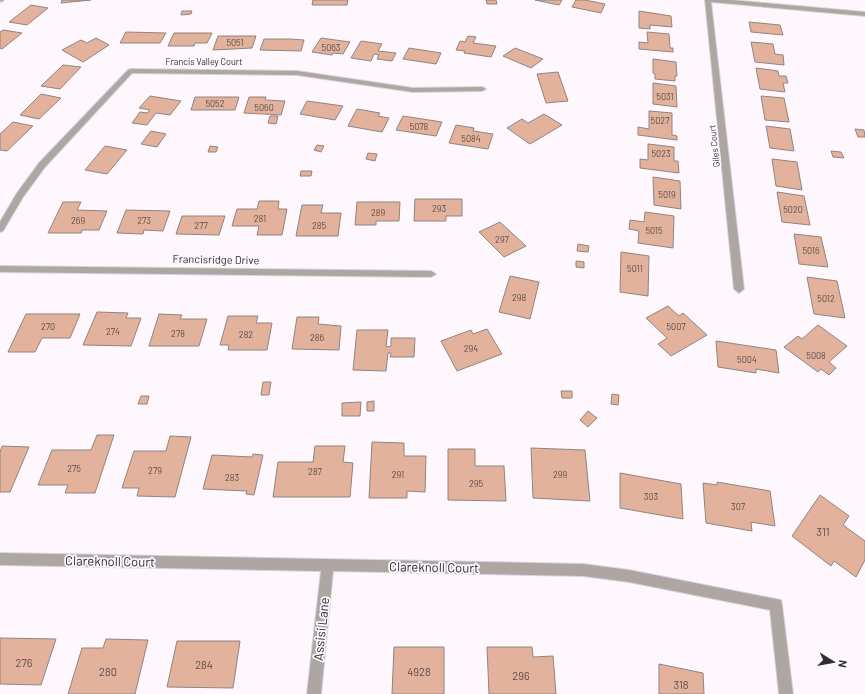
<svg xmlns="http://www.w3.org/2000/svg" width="865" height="694" font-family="Barlow,sans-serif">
<rect width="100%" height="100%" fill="#fef7fe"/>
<path fill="#e2b29c" stroke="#92847e" d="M62,0H91L61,3Z
M313,0H348L347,5H312Z
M486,0H496L497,4H487Z
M535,0H562L559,5Z
M576,0H585L605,4L601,13L572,7Z
M31,5L48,8L27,25L9,22Z
M182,11H192L191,14L181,15Z
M639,11L671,16L672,27L650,25V29L639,28Z
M749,22L780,25L783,35L751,32Z
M3,30L22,33L2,49L0,48V32Z
M126,32L166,33L160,43H120Z
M647,32L669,34L670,48H673V52L639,49V42L648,43Z
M174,33H212L207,43H195L194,46H168Z
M218,36H256L252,48L213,50Z
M468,36L476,37L473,43L496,46L491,57L464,53L465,51L456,50L460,41L465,42Z
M96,38L109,45L83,62L62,50L81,40L87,43Z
M321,38L350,42L343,54L333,53L332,55L312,52Z
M264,39H291L304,40L301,51L260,50Z
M361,41L382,44L378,51L396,53L392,61L377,59L379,55L374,54L371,61L351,58Z
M751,42L773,44L775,54L783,55L784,65L755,62Z
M409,48L441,53L436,64L403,59Z
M515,48L543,59L531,68L503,56Z
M653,59L676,62L677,76H675V81L655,79V74L653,73Z
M63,65L81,67L60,89L41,86Z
M756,68L778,71L779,76H786L788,83H783L785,92L760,89Z
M558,72L568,101L546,103L537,74Z
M653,83L676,86L677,107L653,104Z
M41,94L61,98L39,119L20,115Z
M150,96L181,101L170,115L156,113L147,125L132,123L140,112L147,113L150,110L139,108Z
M761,96L784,98L789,122L765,120Z
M195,97H239L235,110H191Z
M249,97H266L265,100L285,101L281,115L244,113Z
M307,101L343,106L335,120L300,114Z
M357,109L380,113L378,116L389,118L382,132L348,126Z
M649,111L672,113V135L677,136V140L638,135V127L649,129Z
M544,114L562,125L530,144L507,128L522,119L528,123Z
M270,116H278L276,124L268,123Z
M403,116L442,122L436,136L396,130Z
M13,122L33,126L7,151L0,150V134Z
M456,125L474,128L473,131L493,134L488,149L449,143Z
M766,126L790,129L794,151L770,148Z
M855,129L864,130L865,137H858Z
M151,131L166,134L157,147L141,144Z
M648,144L674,147V161H678L679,173L640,168V159L648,160Z
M317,145L324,146L321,152L314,150Z
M105,146L127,150L107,174L85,170Z
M210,146L218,147L216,152H208Z
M831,151L841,152L844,158L833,157Z
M368,153L377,154L375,161L366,159Z
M772,159L797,162L802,190L776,186Z
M301,171H312L311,176H300Z
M653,177L680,181L681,209L654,205Z
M777,192L804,196L810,225L782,222Z
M415,199H462V216H446V221H414Z
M259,201H279L278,209H287L282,235H257L259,226H232L237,209H257Z
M63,202H81L77,210L107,211L99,230H82L81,233H48Z
M357,202H400L399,221H376V225H355Z
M302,205H323L321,213H341L338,236H296Z
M126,210L170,211L163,231L144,230L143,234L117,233Z
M645,212L674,216L673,248L638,243L639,231L629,229L630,220L644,222Z
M182,216H225L219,235L176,234Z
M500,222L526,246L504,257L479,232Z
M794,234L821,237L828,267L799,264Z
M578,244L589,246L588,252L577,251Z
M621,252L649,256L648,296L620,292Z
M576,261L584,262V268L576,267Z
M510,276L539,282L530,319L499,312Z
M807,277L837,281L845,318L814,314Z
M668,306L679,316L683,313L707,335L671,356L658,344L667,338L646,318Z
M97,312L128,313L126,318H141L131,346L83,345Z
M26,314H80L70,338H42L35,352H8Z
M159,314L182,315L180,319H207L199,346H149Z
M228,316H258L256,323H272L267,350H228L229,345H220Z
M297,317H319L318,324L341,326L339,350L292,349Z
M818,325L847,346L829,362L836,368L829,375L821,369L818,372L784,347L798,336L802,339Z
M487,329L502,354L457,371L441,341L471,330L473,334Z
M357,330H388L386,347L391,346V338H415L414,357H390L391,353H388L386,371L353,370Z
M716,341L776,350L779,373L756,369V373L718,367Z
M263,382H271L269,395H261Z
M561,391H572V398H562Z
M612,394L619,395L618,405L611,404Z
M141,396H149L147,404H138Z
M374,401V411H367V402Z
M361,402L360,416H342V403Z
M588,411L597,418L588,427L580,420Z
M97,435H114L95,493H65L68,485H38L52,450H91Z
M170,436L191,437L175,497L137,496L139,488H122L134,451H166Z
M372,442L404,443V456H426L425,492L407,491V498H369Z
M2,446L29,447L10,492H0V452Z
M315,446H345L343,462L353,463L350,497H273L278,462H313Z
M531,448L585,450L590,501L533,498Z
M448,449H475V466H504L506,501L448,500Z
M253,454L263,455L254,495L246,494L247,491L203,489L212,455L252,457Z
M620,473L681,484L683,519L620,508Z
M717,482L770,491L775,526L751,522L752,531L706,523L703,483L717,485Z
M820,495L849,516L843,525L865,541V560L856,577L834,561L831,566L792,536Z
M0,638L56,639L41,685L0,684Z
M106,639L148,640L135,694H68L82,648H103Z
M177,641H240L233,688L167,687Z
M394,647H444V694H392Z
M487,647H532L533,657L553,656L556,694H489Z
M659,664L703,673L704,694H659Z"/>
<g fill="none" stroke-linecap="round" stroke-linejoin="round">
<g stroke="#d9d2d9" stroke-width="2">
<path id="minor" d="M0,0H4L1,2Z
M705,0H731L865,12V16L711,2L744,289L739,293L734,289Z
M130,69L297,71L413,88L482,87L486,89L482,91L413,92L297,75L132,73L45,167L23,197L3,231L0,232V222L17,193L39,163L128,70Z
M0,266L431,271L436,274L431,277L0,272Z
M0,553L583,564L629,570L781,600L782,605L793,694H779L770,610L629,582L583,576L333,571L321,694H307L321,571L0,565Z"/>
</g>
<use href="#minor" fill="#aca7a2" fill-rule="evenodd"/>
</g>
<g text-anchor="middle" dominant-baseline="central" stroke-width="3.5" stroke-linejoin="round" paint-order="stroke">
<g font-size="9" fill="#5c4e4b">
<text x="235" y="42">5051</text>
<text x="331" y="47">5063</text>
<text x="665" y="96">5031</text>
<text x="215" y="103">5052</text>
<text x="264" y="107">5060</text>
<text x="660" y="120">5027</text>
<text x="419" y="126">5078</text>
<text x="471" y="138">5084</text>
<text x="661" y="153">5023</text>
<text x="667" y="194">5019</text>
<text x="439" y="208">293</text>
<text x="793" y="209">5020</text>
<text x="378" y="212">289</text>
<text x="260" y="218">281</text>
<text x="78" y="220">269</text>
<text x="144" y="220">273</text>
<text x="201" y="225">277</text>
<text x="319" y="225">285</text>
<text x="654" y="230">5015</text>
<text x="502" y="239">297</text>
<text x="811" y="250">5016</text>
<text x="635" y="268">5011</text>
<text x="519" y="297">298</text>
<text x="826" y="298">5012</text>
<text x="48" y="326">270</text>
<text x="676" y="326">5007</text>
<text x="113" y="331">274</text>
<text x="178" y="333">278</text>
<text x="246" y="334">282</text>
<text x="317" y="337">286</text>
<text x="471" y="348">294</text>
<text x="816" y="355">5008</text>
<text x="747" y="359">5004</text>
<text x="74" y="468">275</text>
<text x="155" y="470">279</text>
<text x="315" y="471">287</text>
<text x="398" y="474">291</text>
<text x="560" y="474">299</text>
<text x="232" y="477">283</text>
<text x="476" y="483">295</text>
<text x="651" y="496">303</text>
<text x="738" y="506">307</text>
</g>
<g font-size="9" fill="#302c30" stroke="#fef7fe">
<text x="204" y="61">Francis Valley Court</text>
<text transform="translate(714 146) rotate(-96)">Giles Court</text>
</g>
<g font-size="11" fill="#302c30" stroke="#fef7fe">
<text transform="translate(216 259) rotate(1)">Francisridge Drive</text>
</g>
<g font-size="11" fill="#5c4e4b">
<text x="823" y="531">311</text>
<text x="24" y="662">276</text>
<text x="204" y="664">284</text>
<text x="108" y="671">280</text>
<text x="419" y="671">4928</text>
<text x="521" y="675">296</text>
<text x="681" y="684">318</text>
</g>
<g font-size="13" fill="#302c30" stroke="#fef7fe">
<text transform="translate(110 561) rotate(1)">Clareknoll Court</text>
<text transform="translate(434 567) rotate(1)">Clareknoll Court</text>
<text transform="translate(321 629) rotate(-84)">Assisi Lane</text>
</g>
</g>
<g transform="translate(833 662) rotate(101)" stroke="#fef7fe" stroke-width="3" paint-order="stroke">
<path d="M0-3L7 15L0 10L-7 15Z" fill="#302c30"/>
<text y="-6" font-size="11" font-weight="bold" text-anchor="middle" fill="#302c30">N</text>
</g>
</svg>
